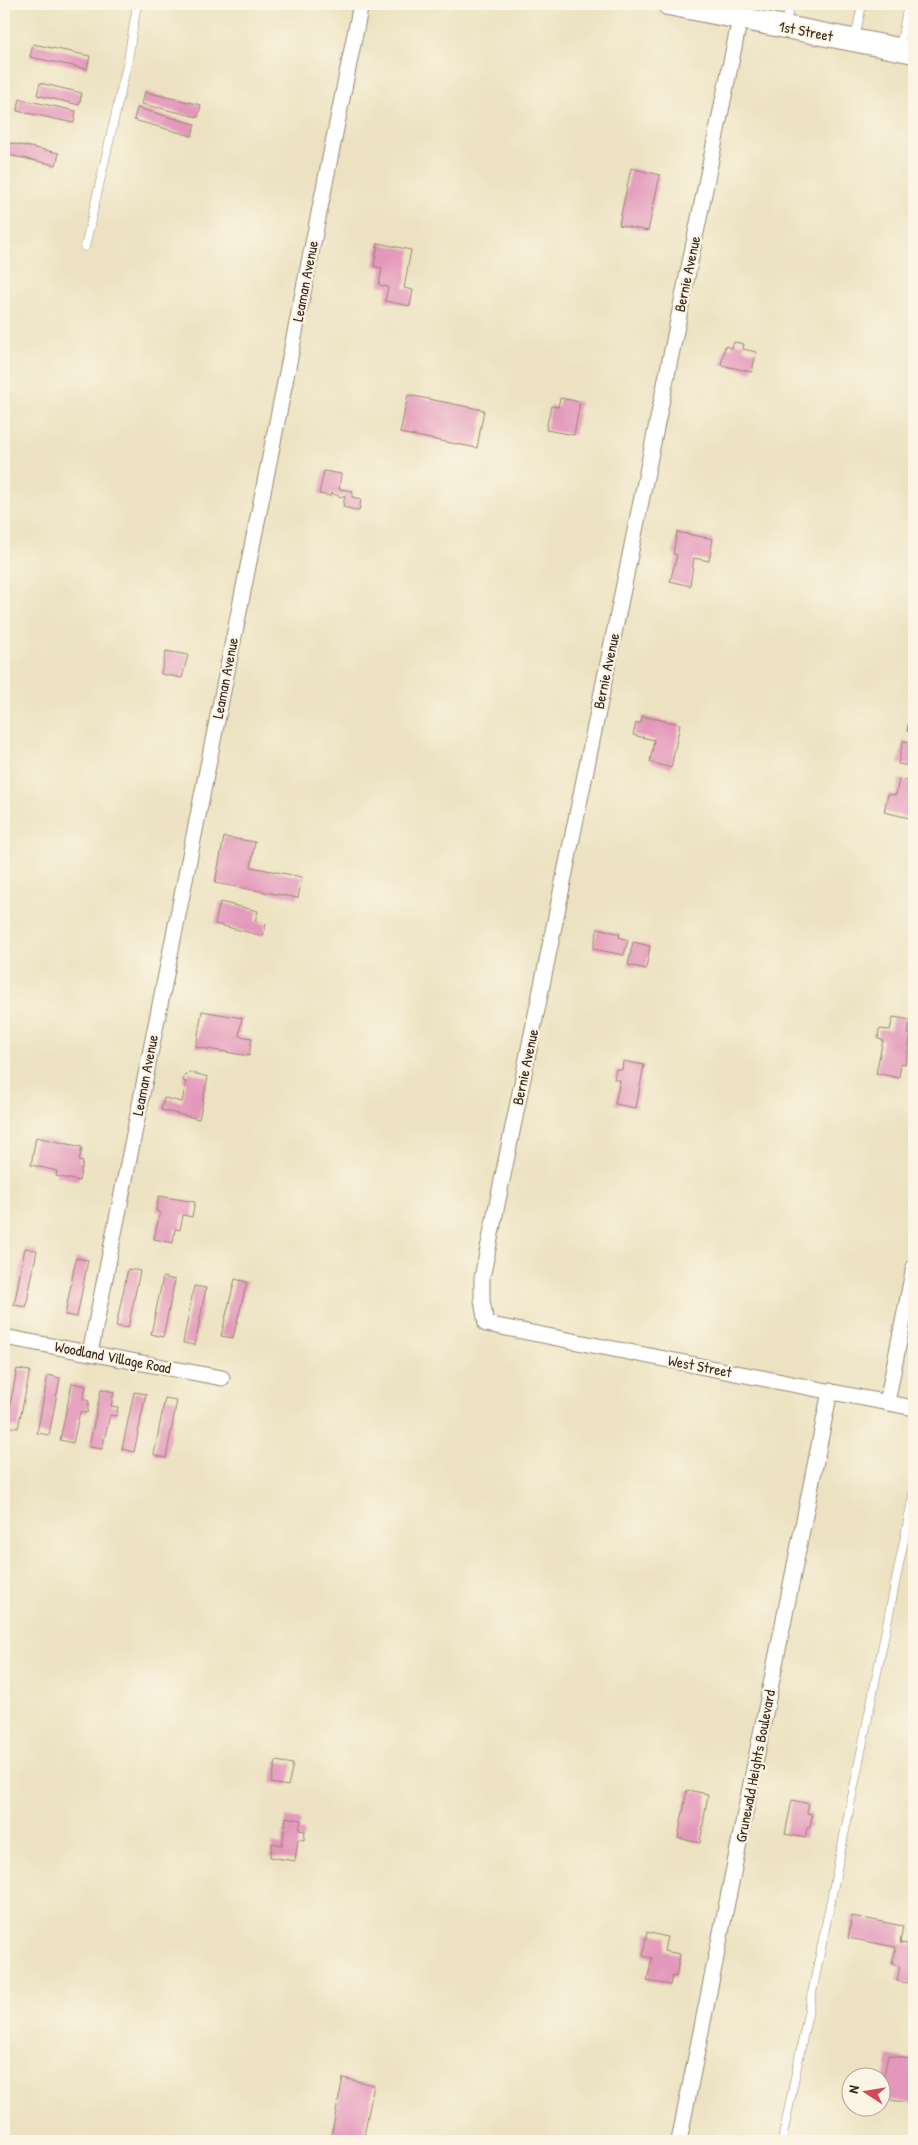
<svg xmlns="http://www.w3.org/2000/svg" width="918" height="2145" font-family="'Patrick Hand',sans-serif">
<rect width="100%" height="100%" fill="#fcf5e5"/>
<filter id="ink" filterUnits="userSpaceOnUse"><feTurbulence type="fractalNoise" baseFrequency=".02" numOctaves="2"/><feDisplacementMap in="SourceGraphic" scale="10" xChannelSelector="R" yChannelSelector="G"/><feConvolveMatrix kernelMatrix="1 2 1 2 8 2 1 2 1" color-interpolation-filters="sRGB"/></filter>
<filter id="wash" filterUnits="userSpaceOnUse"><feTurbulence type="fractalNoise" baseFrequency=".0096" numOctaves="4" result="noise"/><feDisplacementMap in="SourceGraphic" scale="20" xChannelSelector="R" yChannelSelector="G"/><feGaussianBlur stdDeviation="1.12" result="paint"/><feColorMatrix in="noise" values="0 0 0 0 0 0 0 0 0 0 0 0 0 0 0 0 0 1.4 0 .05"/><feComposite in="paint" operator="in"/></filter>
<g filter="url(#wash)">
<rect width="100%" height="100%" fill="#ece2c1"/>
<g id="blocks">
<path fill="#e397ba" d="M33,44L90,56L87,69L30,57Z
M40,83L82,93L79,105L37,95Z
M145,92L201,105L198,117L142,104Z
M20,99L76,111L74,123L17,111Z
M137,108L195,124L192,136L134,120Z
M10,143L59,153L56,165L8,155Z
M631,168L660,175L648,231L619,225Z
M378,243L411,250L404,288L413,290L410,306L385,301L388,287L379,285L382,268L374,266Z
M734,342L744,344L743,349L756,352L752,372L721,365L725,346L732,348Z
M408,395L484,410L477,448L400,433Z
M560,398L580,402L574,435L546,430L551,406L558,407Z
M324,471L341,474L339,489L353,491L352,497L361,499L359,511L343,507L345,495L341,497L331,493V496L319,494Z
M677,532L713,539L709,561L694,558L690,586L670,581L677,555L673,554Z
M166,651L188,655L182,678L161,674Z
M912,706H914V733L907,731Z
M642,716L680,724L671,768L650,762L654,740L633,735L636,723H641Z
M903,741L914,743V774L910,773L912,766L898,764Z
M899,779L914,782V819L884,812L888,794L896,795Z
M224,837L255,842L251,867L302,877L298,898L215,883Z
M220,902L258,911L255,921L266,924L263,936L215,924Z
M598,928L620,934L619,937L628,940L624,955L593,949Z
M633,942L650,946L646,969L628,965Z
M202,1011L242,1018L239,1036L252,1038L249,1056L196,1047Z
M893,1017L911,1020L908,1034L911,1035L905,1064L901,1063L899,1078L876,1073L883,1040L878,1039L879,1029L890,1030Z
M623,1061L644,1065L636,1108L615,1104L620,1080L614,1079L616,1069L622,1070Z
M189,1072L208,1077L199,1119L161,1110L164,1098L182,1102L186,1082L183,1081L185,1074L188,1075Z
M36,1137L82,1147L79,1161L83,1162L79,1181L56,1176L57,1171L31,1165Z
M159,1196L195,1202L192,1217L183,1215L180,1230L175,1229L173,1243L154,1239L160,1212L156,1211Z
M25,1248L37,1250L26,1307L14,1305Z
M76,1258L88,1260L77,1317L65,1315Z
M128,1269L140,1271L128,1328L116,1326Z
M163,1277L175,1280L163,1337L151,1334Z
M235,1279L247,1282L233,1338L221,1336Z
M194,1286L206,1288L195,1345L183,1343Z
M17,1369L30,1371L18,1428L6,1426Z
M48,1375L60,1378L49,1435L37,1433Z
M72,1383L86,1386L83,1399L89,1401L87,1413L80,1412L73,1443L60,1440Z
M101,1389L114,1392L111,1406L118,1407L116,1416L110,1415L102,1449L89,1447Z
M134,1392L146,1394L134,1452L122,1449Z
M165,1398L177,1400L166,1458L154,1455Z
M276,1761L293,1764L288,1786L271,1783Z
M687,1790L708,1794L700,1843L678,1838Z
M792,1800L809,1804L807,1813L812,1814L810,1828H807L805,1838L785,1834Z
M286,1817L301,1820L299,1830L305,1831L304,1840L298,1839L295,1861L270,1857L272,1843L282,1845Z
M852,1916L903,1926L900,1943L914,1945V1984L897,1981L900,1966L892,1964L896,1947L848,1938Z
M647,1932L667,1937L664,1951L680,1954L676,1977L672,1976L670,1985L647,1981L652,1958L643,1956Z
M888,2055L914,2060V2104L880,2098Z
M343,2078L374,2085L363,2141H330Z"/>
</g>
</g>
<g filter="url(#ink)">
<use href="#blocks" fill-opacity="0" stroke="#948670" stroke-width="1"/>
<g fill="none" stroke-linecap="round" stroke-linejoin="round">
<g stroke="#948670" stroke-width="9">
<path id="lane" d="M786,24L790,4
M855,39L862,4
M900,47L908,4
M85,247L128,60L137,4
M782,2141L914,1491"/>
</g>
<g stroke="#948670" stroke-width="17">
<path id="street" d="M740,18L482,1278V1300L486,1324L914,1408
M4,1337L222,1378
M90,1353L361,4
M887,1402L914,1267
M679,2141L830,1391"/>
</g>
<g stroke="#948670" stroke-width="24">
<path id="primary" d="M668,4L914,52"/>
</g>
<use href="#lane" stroke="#fff" stroke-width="8"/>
<use href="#street" stroke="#fff" stroke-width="15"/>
<use href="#primary" stroke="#fff" stroke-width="22"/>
</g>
</g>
<g text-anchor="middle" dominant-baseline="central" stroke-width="4.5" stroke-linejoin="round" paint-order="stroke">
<g font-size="15" fill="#3b2a1e" stroke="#fcf5e5">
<text transform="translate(806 31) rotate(11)">1st Street</text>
<text transform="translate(687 274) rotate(-78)">Bernie Avenue</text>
<text transform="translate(305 281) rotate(-79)">Leaman Avenue</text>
<text transform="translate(606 671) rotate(-78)">Bernie Avenue</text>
<text transform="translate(225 678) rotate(-79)">Leaman Avenue</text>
<text transform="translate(525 1067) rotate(-78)">Bernie Avenue</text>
<text transform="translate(145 1075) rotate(-79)">Leaman Avenue</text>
<text transform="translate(113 1357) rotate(11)">Woodland Village Road</text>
<text transform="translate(700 1366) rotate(11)">West Street</text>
<text transform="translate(755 1766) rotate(-79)">Grunewald Heights Boulevard</text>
</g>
</g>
<rect width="918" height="2145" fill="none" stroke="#fcf5e5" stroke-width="20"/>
<g transform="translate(866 2092) rotate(282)"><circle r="24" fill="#fcf5e5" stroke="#afa495"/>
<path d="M0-4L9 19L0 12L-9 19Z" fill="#d1495b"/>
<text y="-8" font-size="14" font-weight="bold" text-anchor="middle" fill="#3b2a1e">N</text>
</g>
</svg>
